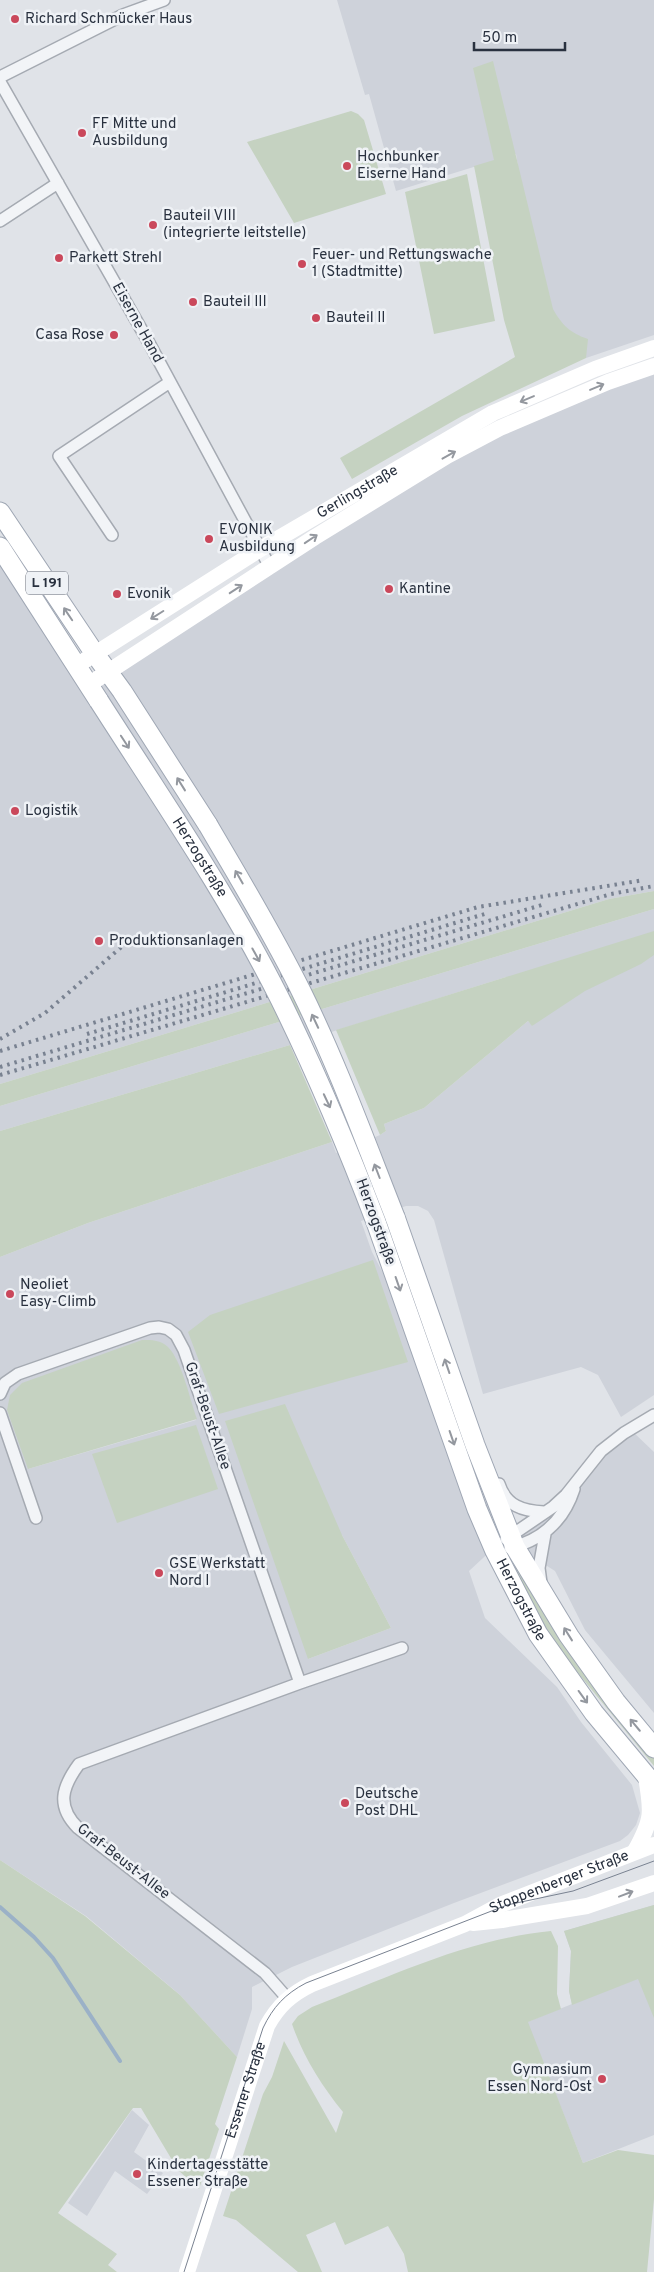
<svg xmlns="http://www.w3.org/2000/svg" width="654" height="2272" font-family="Overpass,sans-serif">
<rect width="100%" height="100%" fill="#e0e3e8"/>
<path fill="#ced2da" fill-rule="evenodd" d="M337,0H654V335L586,358L561,341L542,321L516,154L396,191L369,94L365,95Z
M654,367V891L609,899L0,1084V548L88,685L447,456Z
M654,909V1395L621,1417L598,1375L581,1367L483,1394L434,1220L428,1211L418,1206H406L361,1221L372,1252L474,1446L509,1534L469,1571L485,1618L557,1687L581,1722L632,1785L640,1813L636,1825L628,1835L620,1841L454,1903L292,1967L252,1987V2009L237,2057L179,1994L86,1916L0,1860V1257L88,1223L332,1142L336,1153L380,1135L386,1131L384,1124L424,1108L528,1021L533,1026L506,977L290,1045L0,1131V1106ZM175,1357L196,1420L28,1469ZM342,1535L391,1628L308,1659Z
M631,1430L654,1452V1713L585,1630L555,1571L517,1547L523,1526L539,1519L602,1452Z
M654,1905V2135L583,2163L527,2022L572,2004L569,1991L571,1951L564,1931Z
M132,2110L149,2125L134,2152L163,2173L147,2194L115,2171L87,2216L68,2203Z"/>
<path fill="#c5d2c1" d="M493,61L553,309C562,325 570,333 588,339L586,358L462,416L352,479L340,458L515,357L504,320L474,166L494,160L473,68Z
M351,111L358,114L364,120L386,194L294,223L247,142Z
M467,174L495,321L434,334L405,192Z
M654,891V909L0,1106V1084L609,899Z
M654,931V955L641,964L585,991L532,1026L528,1021L424,1108L384,1124L386,1131L380,1135L336,1030Z
M290,1045L332,1142L88,1223L0,1257V1131Z
M373,1260L408,1362L219,1414L188,1332L210,1315Z
M142,1340C152,1340 161,1340 168,1347C182,1361 190,1400 197,1419L28,1469L7,1410L10,1395L22,1383Z
M285,1404L342,1535L391,1628L308,1659L225,1421Z
M196,1425L218,1489L117,1523L92,1454Z
M515,1560L588,1677L654,1758V1766L560,1651L533,1611L515,1574Z
M0,1860L85,1916L180,1995L237,2057L215,2124L219,2129L199,2189L178,2170L141,2108H133L58,2213L117,2254L108,2265L117,2272H0Z
M654,1905V2018L638,1979L572,2005L569,1991L571,1951L564,1931Z
M551,1931L558,1946L557,1994L561,2009L528,2022L583,2163L618,2150L654,2155V2199L647,2272H408L404,2254L388,2226L345,2245L335,2222L306,2235L322,2272H298L236,2220L223,2216L263,2094L272,2077L284,2041L336,2133L343,2112C321,2085 303,2056 292,2024L298,2016L312,2007C389,1977 467,1939 551,1931Z"/>
<g fill="none" stroke-linecap="round" stroke-linejoin="round">
<path stroke="#9bb1c7" stroke-width="4" d="M0,1907L34,1937L53,1958L120,2061"/>
<g stroke="#a5aab2" stroke-width="14">
<path id="street" d="M0,77L123,15L164,0
M0,82L148,341L270,567
M0,221L58,183
M112,535L59,456L170,382
M0,1394L5,1383L18,1374L150,1328L159,1327L168,1329L176,1335L184,1350L300,1683
M0,1413L36,1518
M499,1484C506,1506 523,1511 544,1512
M506,1539L553,1507L566,1495L601,1451L624,1433L654,1415
M510,1548C542,1540 564,1520 574,1489
M541,1583L539,1568L545,1534
M287,1998L265,1973L78,1828C56,1806 62,1787 79,1764L300,1683L402,1648"/>
</g>
<g stroke="#9fa7b4" stroke-width="21">
<g id="primary">
<path d="M0,512L95,654L122,691L208,825"/>
<path d="M0,547L99,701"/>
<path d="M395,1217L475,1445L515,1547L569,1636L616,1702L654,1748"/>
<path id="s3" d="M376,1222L477,1509L495,1551L538,1634L594,1713L654,1785"/>
</g>
</g>
<use href="#street" stroke="#f2f4f7" stroke-width="11"/>
<g stroke="#fff" stroke-width="16">
<path id="s1" d="M76,666L262,548L493,413L595,369L654,348"/>
<path d="M88,685L315,537L447,456L500,428L608,382L654,366"/>
<path d="M635,1851C653,1819 652,1812 646,1777"/>
<path d="M473,1923L502,1920L587,1906L654,1883"/>
<path id="s2" d="M187,2272L267,2026C278,2006 291,1994 312,1984L465,1924L500,1905L654,1845"/>
</g>
<use href="#primary" stroke="#fff" stroke-width="19"/>
<path stroke="#798291" stroke-width="1" d="M184,2272L263,2028C273,2007 285,1994 306,1983L507,1905L573,1891L654,1861"/>
<path stroke="#798291" stroke-width="4" stroke-dasharray="2.5 5" stroke-linecap="butt" d="M87,1034L488,913
M0,1039L45,1013L133,937
M0,1051L478,907L644,880
M0,1067L545,904
M0,1075L611,894L654,886"/>
<g stroke="#9fa7b4" stroke-width="21" stroke-linecap="butt">
<g id="primary-bridge">
<path id="s4" d="M99,701C161,798 228,895 280,999C316,1072 347,1146 376,1222"/>
<path d="M208,825C240,880 273,934 301,991C337,1064 365,1141 395,1217"/>
</g>
</g>
<use href="#primary-bridge" stroke="#fff" stroke-width="19"/>
</g>
<defs><path id="oneway-shaft" d="M-6 0H5M1.5-3L5.5 0L1.5 3" fill="none" stroke-width="1.6" stroke-linecap="round" stroke-linejoin="round" transform="scale(1.25)"/></defs>
<g stroke="#94989f">
<use href="#oneway-shaft" transform="translate(597 387) rotate(-23)"/>
<use href="#oneway-shaft" transform="translate(527 399) rotate(157)"/>
<use href="#oneway-shaft" transform="translate(449 455) rotate(-29)"/>
<use href="#oneway-shaft" transform="translate(311 539) rotate(-34)"/>
<use href="#oneway-shaft" transform="translate(236 589) rotate(-33)"/>
<use href="#oneway-shaft" transform="translate(68 614) rotate(-124)"/>
<use href="#oneway-shaft" transform="translate(157 615) rotate(148)"/>
<use href="#oneway-shaft" transform="translate(125 742) rotate(57)"/>
<use href="#oneway-shaft" transform="translate(181 784) rotate(-122)"/>
<use href="#oneway-shaft" transform="translate(239 877) rotate(-120)"/>
<use href="#oneway-shaft" transform="translate(256 955) rotate(61)"/>
<use href="#oneway-shaft" transform="translate(315 1021) rotate(-115)"/>
<use href="#oneway-shaft" transform="translate(327 1101) rotate(65)"/>
<use href="#oneway-shaft" transform="translate(377 1171) rotate(-111)"/>
<use href="#oneway-shaft" transform="translate(398 1284) rotate(71)"/>
<use href="#oneway-shaft" transform="translate(447 1366) rotate(-109)"/>
<use href="#oneway-shaft" transform="translate(452 1438) rotate(71)"/>
<use href="#oneway-shaft" transform="translate(568 1634) rotate(-122)"/>
<use href="#oneway-shaft" transform="translate(583 1697) rotate(54)"/>
<use href="#oneway-shaft" transform="translate(635 1725) rotate(-130)"/>
<use href="#oneway-shaft" transform="translate(626 1894) rotate(-21)"/>
</g>
<g fill="#ca485b" stroke="#eff2f6" stroke-width="2">
<circle cx="15" cy="19" r="5"/>
<circle cx="82" cy="133" r="5"/>
<circle cx="347" cy="166" r="5"/>
<circle cx="153" cy="225" r="5"/>
<circle cx="59" cy="258" r="5"/>
<circle cx="302" cy="264" r="5"/>
<circle cx="193" cy="302" r="5"/>
<circle cx="316" cy="318" r="5"/>
<circle cx="114" cy="335" r="5"/>
<circle cx="209" cy="539" r="5"/>
<circle cx="389" cy="589" r="5"/>
<circle cx="117" cy="594" r="5"/>
<circle cx="15" cy="811" r="5"/>
<circle cx="99" cy="941" r="5"/>
<circle cx="10" cy="1294" r="5"/>
<circle cx="159" cy="1573" r="5"/>
<circle cx="345" cy="1803" r="5"/>
<circle cx="602" cy="2079" r="5"/>
<circle cx="137" cy="2174" r="5"/>
</g>
<g text-anchor="middle" dominant-baseline="central" stroke-width="5" stroke-linejoin="round" paint-order="stroke">
<rect fill="#eff2f6" stroke="#646b76" stroke-width="1" x="26" y="571.5" width="42" height="23" rx="4"/>
<g font-size="14" font-weight="bold" fill="#29313f">
<text x="47" y="583">L 191</text>
</g>
<g font-size="15" fill="#29313f" stroke="#eff2f6" text-anchor="start">
<text x="25" y="19">Richard Schmücker Haus</text>
<text x="92" y="124">FF Mitte und<tspan x="92" dy="17">Ausbildung</tspan></text>
<text x="357" y="157">Hochbunker<tspan x="357" dy="17">Eiserne Hand</tspan></text>
<text x="163" y="216">Bauteil VIII<tspan x="163" dy="17">(integrierte leitstelle)</tspan></text>
<text x="312" y="255">Feuer- und Rettungswache<tspan x="312" dy="17">1 (Stadtmitte)</tspan></text>
<text x="69" y="258">Parkett Strehl</text>
<text x="203" y="302">Bauteil III</text>
<text x="326" y="318">Bauteil II</text>
<text x="104" y="335" text-anchor="end">Casa Rose</text>
<text x="219" y="530">EVONIK<tspan x="219" dy="17">Ausbildung</tspan></text>
<text x="399" y="589">Kantine</text>
<text x="127" y="594">Evonik</text>
<text x="25" y="811">Logistik</text>
<text x="109" y="941">Produktionsanlagen</text>
<text x="20" y="1285">Neoliet<tspan x="20" dy="17">Easy-Climb</tspan></text>
<text x="169" y="1564">GSE Werkstatt<tspan x="169" dy="17">Nord I</tspan></text>
<text x="355" y="1794">Deutsche<tspan x="355" dy="17">Post DHL</tspan></text>
<text x="592" y="2070" text-anchor="end">Gymnasium<tspan x="592" dy="17">Essen Nord-Ost</tspan></text>
<text x="147" y="2165">Kindertagesstätte<tspan x="147" dy="17">Essener Straße</tspan></text>
</g>
<g font-size="15" fill="#29313f" stroke="#eff2f6">
<text transform="translate(137 323) rotate(61)">Eiserne Hand</text>
<text stroke="none"><textPath href="#s1" startOffset="331">Gerlingstraße</textPath></text>
<text stroke="none"><textPath href="#s4" startOffset="186">Herzogstraße</textPath></text>
<text transform="translate(375 1222) rotate(70)">Herzogstraße</text>
<text transform="translate(207 1416) rotate(71)">Graf-Beust-Allee</text>
<text stroke="none"><textPath href="#s3" startOffset="405">Herzogstraße</textPath></text>
<text transform="translate(123 1862) rotate(38)">Graf-Beust-Allee</text>
<text stroke="none"><textPath href="#s2" startOffset="589">Stoppenberger Straße</textPath></text>
<text stroke="none"><textPath href="#s2" startOffset="191">Essener Straße</textPath></text>
</g>
</g>
<path d="M474 42v8h91v-8" fill="none" stroke="#29313f" stroke-width="2.5"/>
<text x="482" y="42" font-size="15" fill="#29313f" stroke="#eff2f6" stroke-width="4" paint-order="stroke">50 m</text>
</svg>
